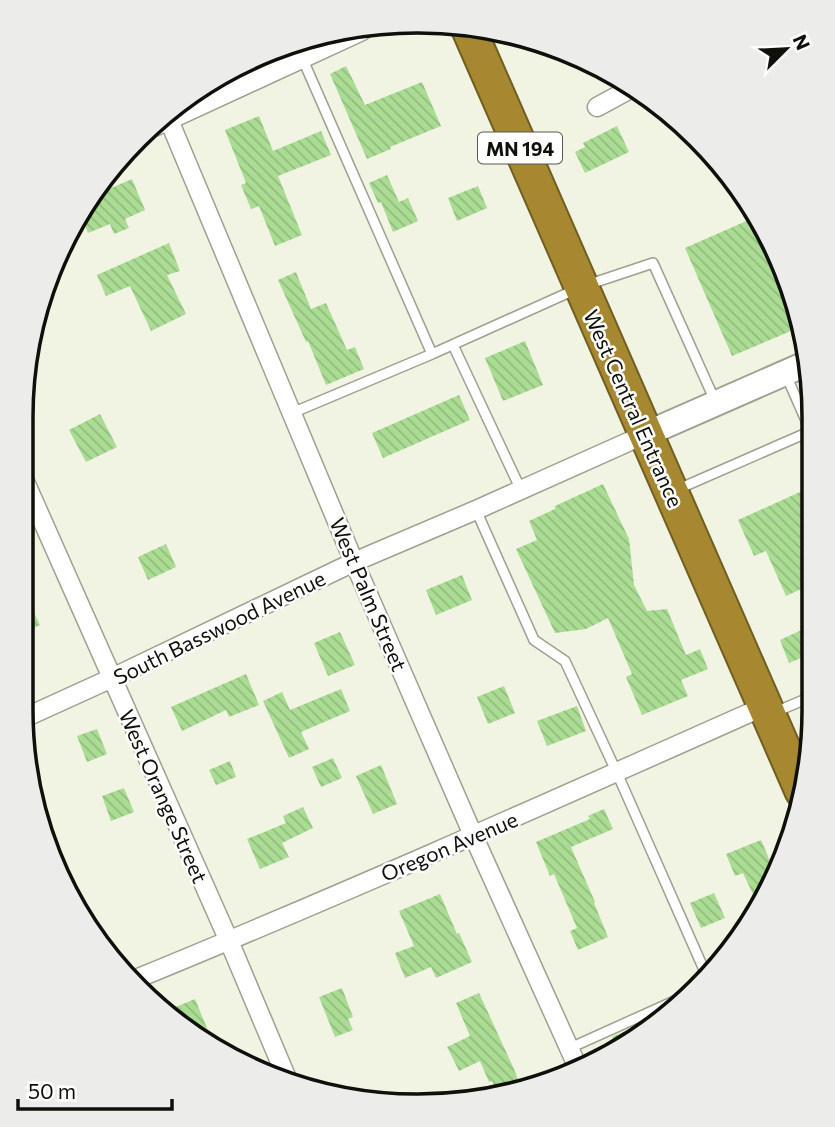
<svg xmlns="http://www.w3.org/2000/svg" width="835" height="1127" font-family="Commissioner,sans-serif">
<defs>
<pattern id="building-back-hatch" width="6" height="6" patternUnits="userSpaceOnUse" patternTransform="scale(1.75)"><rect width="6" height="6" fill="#aadc94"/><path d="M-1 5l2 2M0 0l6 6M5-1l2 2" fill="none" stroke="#91bc7e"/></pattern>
</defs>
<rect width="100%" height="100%" fill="#f2f4e3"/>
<path fill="url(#building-back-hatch)" d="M346,66L365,105L422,82L441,126L390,147L391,149L367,159L330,74Z
M259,116L273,151L321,131L331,155L278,176L302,235L275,246L259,206L251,209L241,185L246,183L225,130Z
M617,126L629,152L585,173L575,152L585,147L583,143Z
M387,175L399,202L408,198L418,221L393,232L381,202L378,203L369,183Z
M132,179L145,210L125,219L129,228L114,234L110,224L88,233L80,214L88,198Z
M478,186L487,208L457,221L448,198Z
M751,219L798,328L732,356L685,248Z
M169,243L180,271L167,275L186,314L151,331L130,286L106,296L97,275Z
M296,272L311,309L326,303L347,350L355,347L364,369L326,385L308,341L306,342L278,280Z
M525,341L543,385L503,401L485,358Z
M459,395L470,420L383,458L372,433Z
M100,414L117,447L86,462L69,430Z
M603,484L629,539L634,585L647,611L667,609L686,655L700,649L708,669L681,680L688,696L642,715L626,677L632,674L608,618L586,629L555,633L516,549L537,540L529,521L555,509V506Z
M811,487L812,525L801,530L812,554V584L786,596L766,551L754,556L738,520Z
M166,544L176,567L148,580L138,557Z
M462,575L472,600L436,615L426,590Z
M21,586L40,625L21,634Z
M808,627L812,638L813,653L789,663L780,640Z
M340,632L355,665L328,676L314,643Z
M246,674L259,705L229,717L226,710L182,731L171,707Z
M504,686L515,713L488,724L477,697Z
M341,689L350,711L301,732L309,749L289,758L263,701L282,692L290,710Z
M577,706L586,731L547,746L537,721Z
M97,729L107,754L87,762L77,736Z
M333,758L342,778L321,787L312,767Z
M230,761L236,777L216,785L209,770Z
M381,765L397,804L373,814L356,776Z
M124,788L134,812L111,821L102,796Z
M303,807L313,828L282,843L289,857L260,869L247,839L286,823L283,816Z
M604,809L613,829L571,847L595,902L594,903L608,937L578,950L570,931L577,928L554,874L550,876L536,842L590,819L588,816Z
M761,840L776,875L760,909L743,873L735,876L726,854Z
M714,893L725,918L701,928L690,903Z
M440,894L457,934L459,933L472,962L436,978L431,967L405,978L395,953L414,946L399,911Z
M342,988L353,1017L348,1019L353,1030L335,1037L319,997Z
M479,993L514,1069L521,1087L497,1093L492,1081L489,1082L480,1061L459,1071L447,1047L470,1036L456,1003Z
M195,999L214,1045L166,1011Z
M654,1018L657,1025L617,1048L612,1037Z"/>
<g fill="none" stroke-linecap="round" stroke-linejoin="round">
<g stroke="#9ea090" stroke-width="12">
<path id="lane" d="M296,44L432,354
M453,345L521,490
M786,375L811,432
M292,413L432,354L581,287L653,263L716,403
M676,490L811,431
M476,510L534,640L565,661L617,773L705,972
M773,713L813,696
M570,1048L681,998"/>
</g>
<g stroke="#9ea090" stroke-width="21">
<path id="street" d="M597,107L632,88
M166,113L354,562L473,835L579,1070
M154,127L362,31
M22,475L229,941L288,1081
M22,719L112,678L354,562L476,510L646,434
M131,981C344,894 554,800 765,706"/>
</g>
<g stroke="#9ea090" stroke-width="28">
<path id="secondary" d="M646,434L810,362"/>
</g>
<g stroke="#715e23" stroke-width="37">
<path id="highway" d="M467,25L802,791"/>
</g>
<use href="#lane" stroke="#fff" stroke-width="9"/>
<use href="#street" stroke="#fff" stroke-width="18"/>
<use href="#secondary" stroke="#fff" stroke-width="24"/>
<use href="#highway" stroke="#a68830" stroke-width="33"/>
</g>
<g text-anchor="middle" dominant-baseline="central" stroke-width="5" stroke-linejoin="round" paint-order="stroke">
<rect fill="#fff" stroke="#575854" stroke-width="2" x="478" y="132.5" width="84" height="31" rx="5"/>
<g font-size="19" font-weight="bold" fill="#0f100a">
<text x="520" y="148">MN 194</text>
</g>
<g font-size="21" fill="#0f100a" stroke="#fff">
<text transform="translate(634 408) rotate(66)">West Central Entrance</text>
<text transform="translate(369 594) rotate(67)">West Palm Street</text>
<text transform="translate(219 627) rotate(-26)">South Basswood Avenue</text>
<text transform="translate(164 796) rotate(66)">West Orange Street</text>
<text transform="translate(449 846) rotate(-23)">Oregon Avenue</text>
</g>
</g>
<path d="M0 0H835V1127H0ZM417 33H418A384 384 0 0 1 802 417V710A384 384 0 0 1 418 1094H417A384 384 0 0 1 33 710V417A384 384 0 0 1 417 33Z" fill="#ececeb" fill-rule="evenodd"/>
<path fill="none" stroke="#0f100a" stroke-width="3.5" d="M417 33H418A384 384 0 0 1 802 417V710A384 384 0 0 1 418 1094H417A384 384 0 0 1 33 710V417A384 384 0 0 1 417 33Z"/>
<g transform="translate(786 49) rotate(66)" stroke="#ffffff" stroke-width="5" paint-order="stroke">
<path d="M0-5L12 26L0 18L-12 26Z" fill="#0f100a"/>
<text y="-10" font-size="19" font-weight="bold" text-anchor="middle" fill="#0f100a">N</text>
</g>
<path d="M18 1099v10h154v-10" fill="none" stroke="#0f100a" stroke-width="3.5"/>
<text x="28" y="1099" font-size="21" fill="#0f100a" stroke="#ffffff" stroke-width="5" paint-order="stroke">50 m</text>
</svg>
